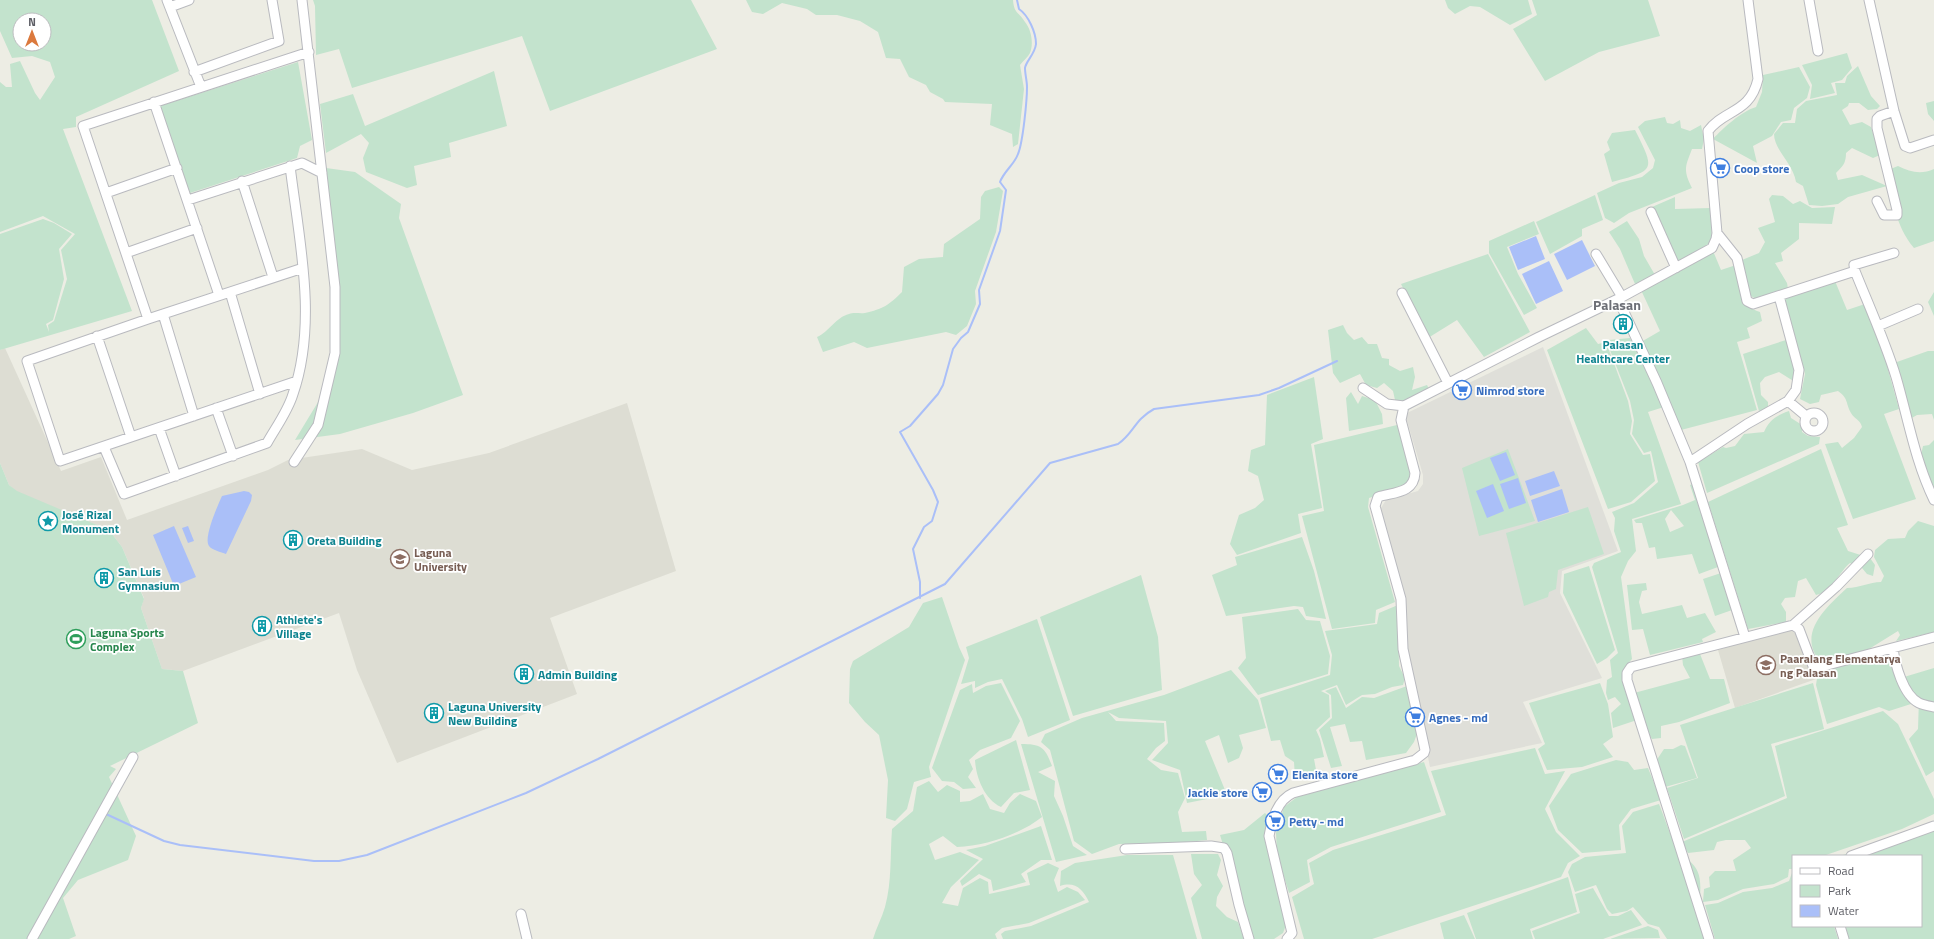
<svg xmlns="http://www.w3.org/2000/svg" width="1934" height="939" font-family="'Titillium Web',sans-serif">
<rect width="100%" height="100%" fill="#edede4"/>
<path fill="#dfdfd9" d="M1543,347L1618,551L1562,571L1560,593L1602,678L1523,702L1542,743L1430,767L1408,658L1404,598L1382,519L1381,508L1386,500L1418,491L1423,484V475L1405,414Z"/>
<path fill="#ddddd3" d="M5,348L61,471L101,457L127,520L268,470L288,460L362,449L412,470L489,453L627,403L676,571L550,618L577,694L397,763L357,670L339,613L183,671L162,669L141,608L144,598L122,547L109,530L17,492L9,485L0,463V350Z
M1797,626L1816,679L1735,708L1718,650Z"/>
<path fill="#c3e3cd" fill-rule="evenodd" d="M0,0H152L179,71L76,117V127L63,129L132,311L0,350V234L43,219L54,223L72,234L59,249L64,279L53,320L46,324L49,332L48,325L54,321L67,279L61,250L75,234L43,216L0,232V82L6,87H12L10,64L20,61L35,93L40,100L55,77L50,62L32,56L12,58L0,31ZM20,20H44V44H20Z
M313,0H691L717,49L550,111L522,36L352,88L339,49L316,55L315,6Z
M746,0H1013C1014,14 1019,12 1025,22C1031,29 1034,43 1030,53C1028,57 1023,61 1020,65L1024,89L1018,144L1013,147L1012,134L990,125L992,104L945,102L943,99L930,92L926,85L909,77L900,59L886,58L878,32L860,21L837,15H816L807,9L782,3L763,14L752,12Z
M1445,0H1528L1532,14L1510,25L1480,7L1470,6L1455,14L1448,8Z
M1532,0H1648L1660,36L1599,52L1545,81L1513,29L1537,15Z
M1847,53L1852,68L1842,80L1831,83L1835,93L1810,99L1812,85L1802,65Z
M298,62L312,140L300,146L297,158L190,193L160,106Z
M1858,66L1871,96L1880,106L1877,109L1868,110L1859,103H1849L1848,106L1842,110L1850,125L1862,122L1871,127L1880,155L1873,158L1852,148L1846,153C1846,163 1843,166 1836,173L1838,180L1862,175L1887,186L1848,197L1838,204L1822,206L1809,205L1803,186L1796,182C1793,163 1774,150 1774,134L1783,123H1795L1797,109L1806,101L1837,95L1835,83H1845L1847,76Z
M1799,67L1810,87L1807,98L1794,108L1791,120L1781,122L1772,136L1753,146L1757,163L1713,139C1723,128 1742,111 1756,107L1762,92L1763,75Z
M494,71L507,126L449,143L451,157L414,166L417,185L407,188L366,172L363,158L369,143L361,134L326,153L320,104L353,94L365,126Z
M1934,101V121L1928,114L1926,103Z
M1665,117L1667,123L1673,124L1680,120L1681,128L1690,131L1701,125L1704,139L1702,149H1692C1685,167 1683,170 1692,188L1629,213L1614,223L1605,218L1597,193L1619,183L1642,177L1653,168L1655,160L1638,127L1645,121Z
M1635,130C1655,170 1656,170 1612,182L1604,154L1610,150L1607,142L1612,133Z
M1898,166C1910,172 1921,175 1934,169V241L1914,248C1895,225 1892,199 1888,170Z
M326,168L355,172L401,204L399,218L463,395L413,413L340,434L295,440L335,374L339,290Z
M999,187L1003,191L996,232L975,291L976,304L967,326L956,335L946,332L867,348L854,342L823,352L817,337C829,332 836,317 849,314C854,312 860,314 865,313C883,309 889,305 902,292L904,267L919,259L943,257L944,244L980,219L981,197L985,191Z
M1595,195L1603,220L1582,229V236L1550,254L1536,222Z
M1772,195L1783,196L1793,204L1800,201L1812,208L1835,207L1832,224L1799,223V239L1781,253L1783,261L1775,263L1787,283L1788,289L1756,299L1751,296L1742,260L1759,253L1765,242L1758,228L1775,222L1769,199Z
M1675,197V209L1711,208L1712,242L1678,262L1652,207Z
M1534,221L1539,234L1507,247L1518,274L1537,308L1524,315L1489,253V241Z
M1627,221L1639,239L1644,256L1655,275L1635,284L1620,249L1609,232Z
M1713,251L1721,270L1736,265C1740,282 1740,307 1760,312L1762,321L1747,328L1750,338L1737,342L1757,410L1681,430L1641,342L1660,331L1641,290Z
M1488,254L1530,332L1484,357L1457,320L1428,338L1401,284Z
M1835,281L1847,310L1865,304L1882,348L1899,409L1884,414L1916,499L1853,519L1825,444L1838,442L1842,448L1854,438L1862,427C1860,419 1854,419 1851,413C1845,402 1849,399 1838,391L1821,395L1819,402L1810,404L1800,399L1805,374L1784,298Z
M1934,292V316L1928,302Z
M1343,325L1347,333L1354,340L1362,337L1368,344H1377L1382,358L1389,359V365L1400,371L1413,367L1415,377L1412,390L1427,385L1429,389L1400,403L1395,400L1393,391L1384,383L1377,388L1366,385L1360,374L1340,383L1333,373L1328,330Z
M1586,328L1598,344L1606,342L1628,401L1632,421L1630,434L1643,455L1650,454L1655,481L1631,502L1608,509L1547,350Z
M1630,338L1664,407L1648,412L1681,504L1632,519L1636,551L1628,561L1621,577L1632,659L1625,667L1623,673L1637,720L1613,728L1611,713L1621,704L1615,697L1608,700L1606,693L1607,680L1612,677L1610,660L1618,653L1592,567L1594,563L1621,552L1614,531L1615,518L1612,512L1634,503L1658,482L1651,451L1644,453L1632,434L1634,420L1630,401L1608,345L1609,340Z
M1786,340L1796,371L1795,382L1779,372L1765,377L1760,383L1761,395L1768,402V408L1759,411L1743,354Z
M1928,351H1934V420L1932,414L1917,415L1910,419L1894,363Z
M1314,377L1323,439L1311,444L1322,508L1298,514L1301,533L1237,555L1230,544L1239,515L1255,508L1264,500L1258,476L1248,471L1251,450L1265,445L1267,395Z
M1351,392L1358,404L1362,396L1375,400L1382,414L1383,424L1349,431L1346,398Z
M1789,411L1791,418L1802,425V432L1808,436L1820,437L1819,444L1707,493L1698,462L1723,447L1726,448L1735,446L1744,434L1764,432C1769,420 1777,415 1789,411Z
M1397,425L1412,470L1408,486L1369,498L1368,507L1395,602L1376,610L1375,623L1332,629L1302,516L1324,511L1314,445Z
M1934,440V489L1921,455L1923,446L1929,445Z
M1508,449L1535,521L1479,536L1462,468Z
M1821,449L1848,525L1837,528L1848,551L1870,558L1875,565L1873,576L1867,574L1862,568L1850,563C1839,572 1832,592 1816,595L1806,578L1798,581L1795,597L1785,598L1781,604L1786,612V622L1748,629L1708,502Z
M0,463L9,485L17,491L109,530L122,547L144,599L141,608L162,669L183,671L198,723L110,766L116,769L109,777L136,836L128,860L78,880L63,898L76,936L69,939H0Z
M1695,483L1701,499L1718,567L1699,574L1692,554L1657,559L1655,547L1649,548L1642,523H1636L1634,520L1683,505L1695,500L1690,485ZM1671,510L1684,526L1670,532L1665,519Z
M1588,507L1604,554L1558,570L1556,589L1549,592L1548,597L1524,606L1506,533Z
M1918,521L1934,526V632L1896,641L1900,635L1898,631L1869,649L1832,660H1819C1797,632 1828,606 1847,588C1860,588 1869,582 1881,582L1884,576L1874,557L1875,550L1888,539L1905,538L1908,531Z
M1302,537L1314,571L1326,619L1306,616L1303,607L1294,606L1226,616L1212,575L1237,565L1235,557Z
M1589,566L1615,650L1607,658L1597,664L1563,593L1564,574Z
M1724,572L1735,609L1715,616L1703,579Z
M1141,575L1158,637L1162,690L1073,716L1040,617Z
M1646,583L1647,590L1642,591L1639,602L1642,614L1682,605L1687,618L1705,613L1716,632L1702,639L1703,642L1650,655L1643,629L1632,630L1627,585Z
M942,597L959,647L965,660L929,767L931,777L914,782L907,809L895,821L886,818L888,780L879,735L865,722L849,703L850,669L853,661L909,627L923,603Z
M1398,605L1399,666L1405,678L1403,685L1392,687L1375,694L1362,695L1346,705L1337,685L1321,691L1329,695L1330,717L1316,730L1320,739L1324,757L1314,759L1317,775L1295,778L1294,762L1285,756L1280,740L1271,741L1260,698L1330,675L1332,655L1325,631L1377,624L1379,613Z
M1298,609L1306,620L1320,621L1330,656L1328,674L1258,695L1238,668L1246,658L1242,617Z
M1037,619L1070,720L1028,737L1022,719L1002,679L988,682L975,688V681L961,684L969,658L966,647Z
M1700,654L1710,679H1724L1730,703L1679,722L1661,726V738L1652,739L1644,728L1634,693L1690,678L1683,665L1682,656Z
M1886,656L1901,689L1911,704L1889,711L1879,707L1827,724L1816,685L1818,672Z
M1934,668V771L1926,776L1909,739L1918,729L1919,698L1911,692L1904,677Z
M1231,670L1258,700L1266,728L1239,735L1243,748L1239,758L1228,763L1219,735L1205,741L1225,790L1217,797L1187,803L1180,770L1152,760L1168,743L1166,721L1119,718L1108,712L1116,721L1164,723L1165,741L1156,748L1147,759L1161,770L1178,773L1185,798L1178,812L1182,832L1206,831L1207,840L1177,843L1119,844L1092,854L1074,841L1050,750L1041,742L1045,734L1082,718L1164,695Z
M1001,683L1020,721L1011,738L980,750L969,760L973,769L968,777L976,788L963,789L954,782L942,781L932,768L960,690L972,684L973,693L986,686Z
M1600,683L1608,704L1613,737L1603,744L1613,757L1582,767L1547,770L1538,749L1545,744L1529,703Z
M1813,683L1824,729L1771,744L1785,796L1684,839L1667,788L1698,778L1680,725Z
M1407,686L1418,731L1414,742L1406,753L1366,760L1362,741L1350,742L1345,724L1330,727L1342,766L1331,768L1319,730L1332,718L1331,695L1325,691L1336,687L1346,708L1362,697L1374,698Z
M1883,711L1898,724L1934,799V814L1902,829L1823,856H1793V869H1789L1788,877L1774,884L1743,889L1718,900L1703,902L1704,889L1710,887L1709,877L1715,871H1736L1733,860L1751,848L1745,840H1726L1717,842L1714,850L1688,853L1682,842L1787,798L1775,746Z
M1016,740L1030,790L1014,793L1001,807C984,799 976,777 975,760Z
M1021,744C1041,744 1045,747 1052,766L1038,772L1055,781L1054,796L1063,816L1073,846L1087,855L1056,862Z
M1681,745L1685,746L1697,778L1665,787L1656,761L1664,749H1673Z
M1535,748L1545,774L1565,771L1545,809L1556,832L1580,856L1568,863L1561,877L1372,939H1304L1292,897L1314,884L1309,863L1333,850L1446,815L1431,771Z
M1616,760L1628,762L1634,770L1648,768L1661,800L1631,809L1619,825L1621,850L1582,853L1558,830L1549,806L1571,774Z
M1424,762L1441,812L1331,847L1307,860L1310,882L1289,893L1277,854L1276,833L1284,807L1297,797Z
M929,781L938,792L947,785L960,791V802L970,801L983,794L990,809L1004,813L1010,803L1020,794L1036,801L1042,817C1019,835 985,846 957,847L943,836L929,844L935,860L960,852L979,860L951,887L942,903L958,906L963,888L980,878L988,882L989,894L1030,885L1027,873L1048,863L1059,868L1054,880L1058,892L1067,887L1078,892L1085,900L1029,923L1002,928L995,934L997,939H873C876,928 882,918 885,907C892,882 890,855 892,829L913,811L917,787Z
M1659,804C1664,816 1668,830 1674,842C1688,867 1703,860 1700,896L1694,902L1705,939H1667L1659,927L1648,924L1633,907L1627,911L1612,914L1607,909L1596,885L1575,892L1568,872L1572,864L1585,857L1626,853L1622,826L1633,812Z
M1265,813L1269,817L1265,841L1286,925L1283,933L1274,939H1252L1220,835L1244,830Z
M1934,824V939H1841L1837,926H1921V856H1840Z
M1041,826L1052,860H1041L1021,874L1026,882L993,891L991,880L979,874L962,886L960,881L983,859L966,850L985,846Z
M1191,854H1218L1221,860L1217,875L1223,886L1217,897L1216,906L1227,917L1238,922L1244,939H1202L1191,898L1202,885L1194,874Z
M1127,855H1173L1197,939H1003L1001,934L1005,931L1031,926L1089,902C1083,889 1075,881 1060,886L1061,871L1075,863Z
M1792,873H1793V926H1834L1838,939H1715L1705,905L1718,903L1743,892L1772,888L1789,881Z
M1568,877L1577,912L1530,929L1533,939H1476L1467,913Z
M1593,888L1609,916H1618L1631,910L1642,925L1603,939H1535L1532,931L1580,913L1575,894Z
M1464,915L1475,939H1444L1440,923Z
M1648,926L1658,930L1660,938L1610,939Z"/>
<path fill="#aabff8" d="M1536,236L1545,259L1518,270L1509,247Z
M1582,240L1595,266L1567,280L1554,254Z
M1549,261L1563,291L1536,304L1522,274Z
M1506,452L1515,475L1500,481L1490,458Z
M1554,471L1560,486L1530,496L1525,481Z
M1518,478L1526,503L1509,509L1500,484Z
M1493,484L1504,511L1487,518L1476,491Z
M1562,489L1569,512L1538,522L1531,500Z
M244,491L249,492L252,495L251,501L226,554C221,552 212,550 209,546C203,538 218,505 222,496Z
M174,526L196,577L174,586L153,535Z
M188,526L194,541L188,543L182,528Z"/>
<g fill="none" stroke-linecap="round" stroke-linejoin="round">
<path stroke="#aabff8" stroke-width="2" d="M920,598V582L913,549L924,527L932,521L938,502L933,490L900,432L910,426L938,394L943,385L953,349L961,338L968,332L980,304L979,290L1000,231L1006,190L1000,182C1004,171 1014,165 1018,154C1023,142 1027,100 1027,87C1027,81 1025,74 1025,68C1026,61 1035,54 1036,44C1036,32 1028,15 1019,9L1017,0
M106,814L164,841L180,845L314,861H339L367,855L526,793L598,759L945,584L1050,463L1118,444C1134,433 1134,420 1154,409L1259,395L1279,388L1337,361"/>
<g stroke="#b9babf" stroke-width="11">
<path id="minor" d="M167,0L201,87
M1809,0L1818,51
M1869,0L1894,111L1905,146L1910,148L1934,140
M170,7L189,0
M194,72L279,41L272,0
M154,102L219,295
M242,181L273,277
M106,193L177,168
M188,200L302,163L322,173
M1877,201L1884,215H1897V210L1877,128V119L1880,116L1894,111
M1651,212L1676,268
M1717,233L1737,258L1747,301L1753,304L1855,271C1869,306 1885,341 1896,377C1908,418 1915,461 1934,500
M126,253L197,228
M1596,254L1622,297
M1855,271L1854,265L1894,253
M230,292L260,394
M1402,293L1448,383
M1618,299L1657,383L1690,462L1745,637
M163,314L194,416
M148,319L83,126L309,52
M1878,326L1918,309
M97,336L131,437
M297,381L60,461L27,361L148,319L303,268
M1363,388L1387,404L1404,406
M1788,401L1806,416
M216,408L233,456
M1805 422a9 9 0 1 1 18 0a9 9 0 1 1-18 0Z
M159,428L176,476
M104,447L124,494L267,443C276,427 288,411 293,394C318,322 299,240 290,166
M294,462L318,425L335,353V287L302,0
M1690,462L1747,424L1788,401L1796,390L1799,370L1779,296
M1793,625L1836,587L1868,554
M1893,648C1895,664 1903,695 1919,703C1923,705 1929,706 1934,707
M1125,849L1211,846L1224,848L1227,853L1239,905L1249,939
M1851,856L1934,826
M521,914L527,939
M1840,926L1844,939
M32,939L133,757
M1287,939L1292,933L1269,836C1272,820 1277,800 1293,793L1415,760L1424,753L1425,750L1403,649L1401,599L1375,506L1378,497C1395,492 1414,493 1415,473L1401,420L1404,406L1539,337L1622,297L1712,248L1716,239L1717,233L1708,131C1724,109 1750,114 1758,79L1748,0
M1709,939L1627,680V673L1631,667L1793,625L1799,629L1813,666L1816,668L1934,637"/>
</g>
<use href="#minor" stroke="#fff" stroke-width="9"/>
</g>
<defs>
<g id="supermarket-ring" transform="scale(1)"><circle r="9.5" fill="#fff" stroke="#3f7fe0" stroke-width="1.5"/><path d="M-6-5.5h2.5l.6 2H6L4.5 2H-2.5L-4.4-4H-6ZM-1.5 3.2a1.3 1.3 0 1 0 .1 0ZM3 3.2a1.3 1.3 0 1 0 .1 0Z" fill="#3f7fe0"/></g>
<g id="building-ring" transform="scale(1)"><circle r="9.5" fill="#fff" stroke="#0f9aa8" stroke-width="1.5"/><path d="M-4-6H4V6H1V3H-1V6H-4ZM-2.5-4.3h1.7v1.8h-1.7ZM.8-4.3h1.7v1.8H.8ZM-2.5-1h1.7V.8h-1.7ZM.8-1h1.7V.8H.8Z" fill="#0f9aa8"/></g>
<g id="sight-ring" transform="scale(1)"><circle r="9.5" fill="#fff" stroke="#0f9aa8" stroke-width="1.5"/><path d="M0-6L1.8-2.2L6-1.7L2.9 1.2L3.7 5.4L0 3.3L-3.7 5.4L-2.9 1.2L-6-1.7L-1.8-2.2Z" fill="#0f9aa8"/></g>
<g id="university-ring" transform="scale(1)"><circle r="9.5" fill="#fff" stroke="#8d6e63" stroke-width="1.5"/><path d="M0-5L7-2L0 1L-7-2ZM-4 1L0 2.5L4 1V4Q0 6-4 4Z" fill="#8d6e63"/></g>
<g id="stadium-ring" transform="scale(1)"><circle r="9.5" fill="#fff" stroke="#2e9e5b" stroke-width="1.5"/><path d="M0-5a6.5 5 0 1 0 0 10a6.5 5 0 1 0 0-10ZM-3.5-1.8h7v3.6h-7Z" fill="#2e9e5b"/></g>
<g id="school-ring" transform="scale(1)"><circle r="9.5" fill="#fff" stroke="#8d6e63" stroke-width="1.5"/><path d="M0-5L7-2L0 1L-7-2ZM-4 1L0 2.5L4 1V4Q0 6-4 4Z" fill="#8d6e63"/></g>
</defs>
<g fill-rule="evenodd">
<use href="#supermarket-ring" x="1720" y="168"/>
<use href="#building-ring" x="1623" y="324"/>
<use href="#supermarket-ring" x="1462" y="390"/>
<use href="#sight-ring" x="48" y="521"/>
<use href="#building-ring" x="293" y="540"/>
<use href="#university-ring" x="400" y="559"/>
<use href="#building-ring" x="104" y="578"/>
<use href="#building-ring" x="262" y="626"/>
<use href="#stadium-ring" x="76" y="639"/>
<use href="#school-ring" x="1766" y="665"/>
<use href="#building-ring" x="524" y="674"/>
<use href="#building-ring" x="434" y="713"/>
<use href="#supermarket-ring" x="1415" y="717"/>
<use href="#supermarket-ring" x="1278" y="774"/>
<use href="#supermarket-ring" x="1262" y="792"/>
<use href="#supermarket-ring" x="1275" y="821"/>
</g>
<g text-anchor="middle" dominant-baseline="central" stroke-width="3.5" stroke-linejoin="round" paint-order="stroke">
<g font-size="12" font-weight="bold" fill="#366cbe" stroke="#fff" text-anchor="start">
<text x="1734" y="168">Coop store</text>
<text x="1476" y="390">Nimrod store</text>
<text x="1429" y="717">Agnes - md</text>
<text x="1292" y="774">Elenita store</text>
<text x="1248" y="792" text-anchor="end">Jackie store</text>
<text x="1289" y="821">Petty - md</text>
</g>
<g font-size="12" font-weight="bold" fill="#0d838f" stroke="#fff" text-anchor="start">
<text x="1623" y="344" text-anchor="middle">Palasan<tspan x="1623" dy="14">Healthcare Center</tspan></text>
<text x="62" y="514">José Rizal<tspan x="62" dy="14">Monument</tspan></text>
<text x="307" y="540">Oreta Building</text>
<text x="118" y="571">San Luis<tspan x="118" dy="14">Gymnasium</tspan></text>
<text x="276" y="619">Athlete's<tspan x="276" dy="14">Village</tspan></text>
<text x="538" y="674">Admin Building</text>
<text x="448" y="706">Laguna University<tspan x="448" dy="14">New Building</tspan></text>
</g>
<g font-size="12" font-weight="bold" fill="#785e54" stroke="#fff" text-anchor="start">
<text x="414" y="552">Laguna<tspan x="414" dy="14">University</tspan></text>
<text x="1780" y="658">Paaralang Elementarya<tspan x="1780" dy="14">ng Palasan</tspan></text>
</g>
<g font-size="12" font-weight="bold" fill="#27864d" stroke="#fff" text-anchor="start">
<text x="90" y="632">Laguna Sports<tspan x="90" dy="14">Complex</tspan></text>
</g>
<g font-size="14" font-weight="bold" fill="#6d6f76" stroke="#fff">
<text x="1617" y="304">Palasan</text>
</g>
</g>
<rect x="1792" y="855" width="130" height="72" fill="#ffffff" stroke="#bebec1"/>
<rect x="1800" y="868" width="20" height="6" fill="#ffffff" stroke="#bebec1"/>
<text x="1828" y="875" font-size="12" fill="#5c5d64">Road</text>
<rect x="1800" y="885" width="20" height="12" fill="#c3e3cd" stroke="#bebec1"/>
<text x="1828" y="895" font-size="12" fill="#5c5d64">Park</text>
<rect x="1800" y="905" width="20" height="12" fill="#aabff8" stroke="#bebec1"/>
<text x="1828" y="915" font-size="12" fill="#5c5d64">Water</text>
<g transform="translate(32 32)"><circle r="19" fill="#ffffff" stroke="#bebec1"/>
<path d="M0-3L7 15L0 10L-7 15Z" fill="#db793d"/>
<text y="-6" font-size="11" font-weight="bold" text-anchor="middle" fill="#5c5d64">N</text>
</g>
</svg>
